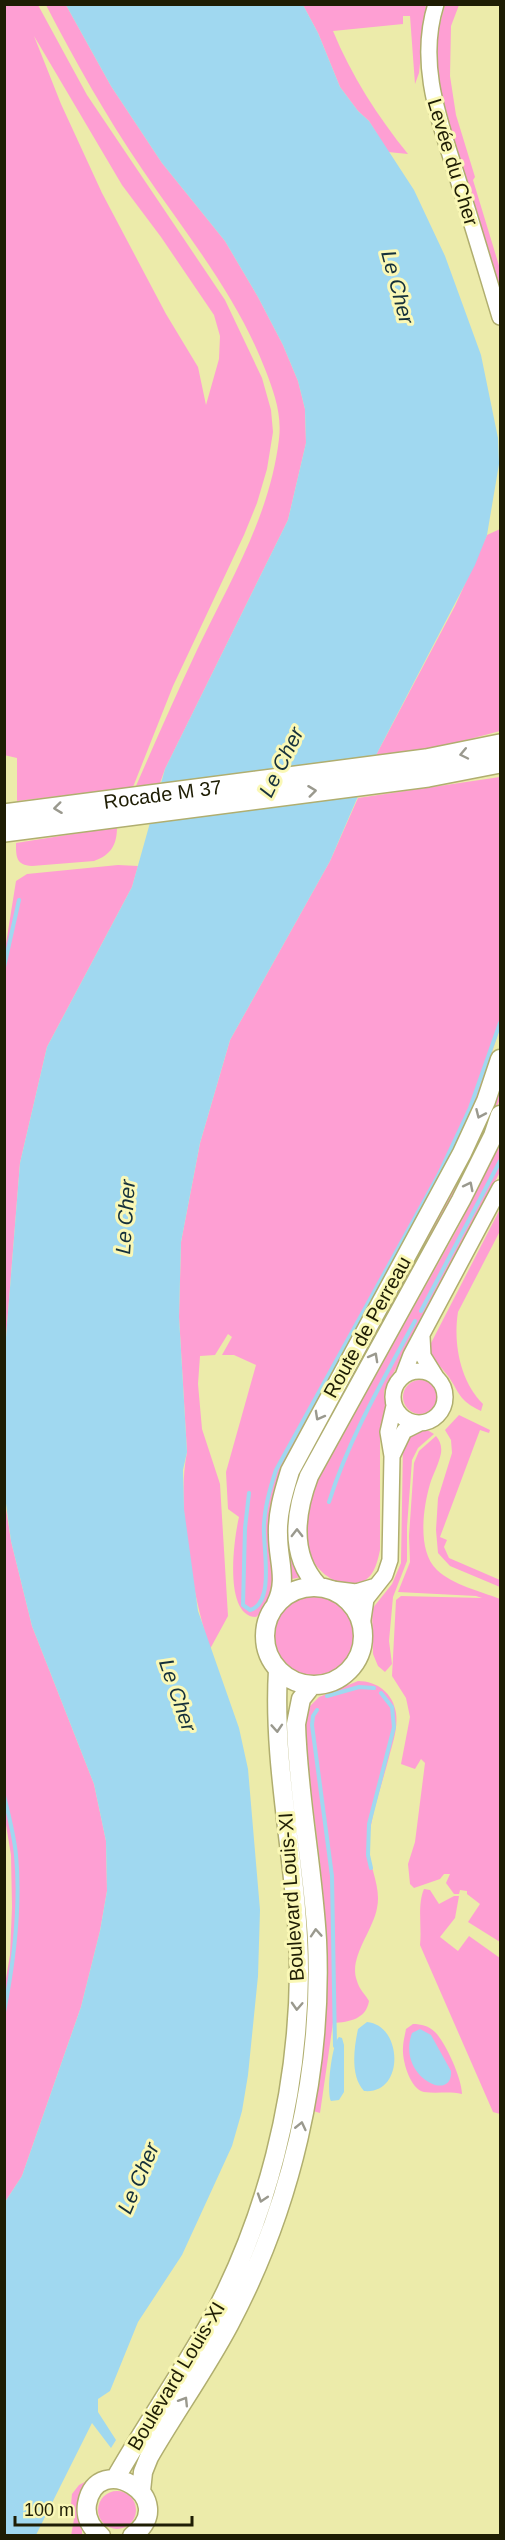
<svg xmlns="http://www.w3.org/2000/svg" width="505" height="2540" font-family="Helvetica,sans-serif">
<rect width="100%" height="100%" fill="#ecebaa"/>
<path fill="#fe9fd3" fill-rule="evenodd" d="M4,5H38L87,95L225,300L262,378L271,410L273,432L267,469L257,503L244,535L173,686L133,787L17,801V758L4,755ZM34,36L122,185L161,237L214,315L220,336L219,359L206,405L198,367L166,314L102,193L61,104Z
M46,5H66L111,86L162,163L225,241L258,297L283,345L298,381L305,409L306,443L288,520L165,769L160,783L136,786C156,740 176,695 197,650C230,581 270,516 279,439C282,414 274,392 265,369C236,294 186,234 142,169C106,116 75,61 46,5Z
M303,5H426L419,73L415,84L410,16H403V24L333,31C351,75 378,117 408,154L388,152L369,121L358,111L340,87L318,33Z
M445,5H459L451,26L450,76L456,115L475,177L473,180L500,269V294L442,107L435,68L437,35Z
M500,529V731L425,751L375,757L455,606L487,535Z
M500,777V1028L472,1111L453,1154L302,1431L275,1592L262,1612L256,1617C223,1616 234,1538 239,1517L228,1509L226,1472L256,1365L234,1355H222L232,1337L228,1334L215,1355L200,1356L198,1384L202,1429L220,1484L228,1616L210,1649C193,1597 176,1506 187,1452L179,1317L181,1242L200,1143L230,1040L330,861L358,798Z
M117,827C117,845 111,855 94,861L32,866C16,865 16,857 16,843Z
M118,865L138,866L132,887L47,1047L20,1163L5,1350L4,956L16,881L27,874Z
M500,1081V1099L475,1159L308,1466L301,1577L292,1579L284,1533L293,1484L327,1414L458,1178Z
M500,1143V1172L384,1391L386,1403L380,1438V1550C378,1559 376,1569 370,1576C354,1594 324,1580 314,1562C310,1555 307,1544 307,1535C306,1516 312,1498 318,1480L461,1222Z
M500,1209V1231L458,1312C453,1343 460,1381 483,1404L481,1411C458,1400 460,1393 448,1376C440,1365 432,1360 429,1347Z
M403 1397a17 17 0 1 1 34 0a17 17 0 1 1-34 0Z
M459,1415L490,1430L489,1433L480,1430L440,1537L447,1540L444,1547L449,1558L500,1580V1587L450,1566L438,1553L436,1530L438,1498L452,1453L451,1440L445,1430Z
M422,1427L434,1434L418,1448L412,1460L407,1527V1561L393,1597L389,1641L392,1664L385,1672L378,1666L373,1654L372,1609L392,1584L401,1563L403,1445L405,1439Z
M436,1436C440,1441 442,1446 441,1453C439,1464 433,1474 430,1484C423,1508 417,1551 437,1570C453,1585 480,1591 500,1599V1942L468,1922L480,1904L467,1894V1891L460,1890L459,1894H454L446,1883L450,1874H444L440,1879L414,1888L410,1884L408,1864L415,1842L425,1763L421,1759L415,1769L401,1764L410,1717L406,1698L392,1676L396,1600L401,1596L482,1598L476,1596L398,1592L410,1562L409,1536L414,1463L419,1451Z
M4,1496L11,1541L32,1626L94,1784L106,1841L107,1891L100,1931L81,2007L22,2176L5,2202L4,1990L10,1955L12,1907L11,1855L4,1813Z
M271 1635a42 42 0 1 1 84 0a42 42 0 1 1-84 0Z
M358,1681C377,1681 393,1693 396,1713C398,1728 393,1742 389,1757C382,1785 371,1813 369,1841C367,1865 382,1885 377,1908C373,1931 348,1958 357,1981C359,1989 365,1994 369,2001C366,2019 350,2022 333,2023L320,2113L313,2111C321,2061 328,2011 327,1961C326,1881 310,1803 305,1724L310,1706L319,1697Z
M424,1889L430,1890L439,1904L454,1896H459L455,1918L440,1937L458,1951L469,1936L500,1958V2114L493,2112L420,1945C422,1927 417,1905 424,1889Z
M413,2024C421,2024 429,2026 435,2032C446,2043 462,2079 462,2094C449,2091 437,2094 424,2092C410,2089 402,2060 403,2048C403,2042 405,2035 406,2029Z
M104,2472L82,2526V2535L71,2536L74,2519L71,2505L72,2494L79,2485Z
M98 2510a19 19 0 1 1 38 0a19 19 0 1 1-38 0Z"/>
<path fill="#a0d8f0" d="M66,5H303L318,33L340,87L358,111L369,121L414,190L445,256L481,355L498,438L499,464L487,535L475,565L375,757L330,861L230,1040L200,1143L181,1242L179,1317L187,1452L183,1470L184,1509L198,1611L239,1728L248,1769L260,1910L258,1976L248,2075L242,2111L232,2146L182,2255L138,2322L110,2391L98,2399V2412L116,2440L111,2448L92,2423L36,2535L5,2536V2202L22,2176L81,2007L100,1931L107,1891L106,1841L94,1784L32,1626L11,1541L5,1496V1350L20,1163L47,1047L132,887L165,769L288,520L306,443L305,409L298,381L283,345L258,297L225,241L162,163L111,86Z
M367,2022C403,2025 405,2095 364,2091C350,2076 354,2048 358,2029Z
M420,2029L431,2035L451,2071C453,2104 396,2076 412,2033Z
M339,2037L342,2038L344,2045V2092L339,2100L331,2101C326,2093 332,2043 339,2037Z"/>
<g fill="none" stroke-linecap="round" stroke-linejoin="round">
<path stroke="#a0d8f0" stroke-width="4" d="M4,967L19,900
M421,1311L500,1161
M249,1493L245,1528L243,1605L250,1610C276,1603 262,1544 264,1524C265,1505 270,1488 276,1470L439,1174L470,1108L500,1023
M329,1502C349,1438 383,1380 415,1321
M327,1696L359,1687L374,1688
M317,1710L313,1716L312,1725L332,1876L335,2046
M4,1796C9,1816 14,1835 16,1855C21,1907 14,1961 4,2012
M371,1868L368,1855L369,1824L394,1727L392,1707L381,1693"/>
<g stroke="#b0ae6f" stroke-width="18">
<path id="minor" d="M436,4C416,67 442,127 460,186C474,230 487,274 500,317
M422,1337L423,1356L436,1377
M393 1397a26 26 0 1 1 52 0a26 26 0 1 1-52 0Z
M403,1376L411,1355L500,1188
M392,1456L404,1431L420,1423
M332,1589L356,1592L376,1586
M362,1626L366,1599L385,1575L390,1560L392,1456L388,1432L394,1406"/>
</g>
<g stroke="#b0ae6f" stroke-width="21">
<path id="major" d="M318,1586C289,1555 295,1513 309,1476L461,1200L493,1136L500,1115
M265 1636a49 49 0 1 1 98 0a49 49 0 1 1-98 0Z
M276,1604C288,1580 278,1561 278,1535C277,1513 284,1491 290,1471L462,1153L486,1101L500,1059
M115,2479C144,2428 178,2379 207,2328C267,2220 298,2095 299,1972C299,1871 272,1771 278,1670
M141,2491L143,2472L149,2457C175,2412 205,2370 229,2325C291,2208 323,2073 317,1940C313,1868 298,1796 296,1724L301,1699L312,1685
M101,2536C91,2528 85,2517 87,2504C97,2448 183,2499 132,2536"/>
</g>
<g stroke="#b0ae6f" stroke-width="24">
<g id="highway">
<path id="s1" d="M4,815L426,760L500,745"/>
<path d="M4,831L428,776L500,762"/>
</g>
</g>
<use href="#minor" stroke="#fff" stroke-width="15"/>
<use href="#major" stroke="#fff" stroke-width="18"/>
<use href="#highway" stroke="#fff" stroke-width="21"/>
</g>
<defs><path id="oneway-chevron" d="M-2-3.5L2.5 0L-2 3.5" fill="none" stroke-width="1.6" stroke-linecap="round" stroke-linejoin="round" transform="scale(1.5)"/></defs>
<g stroke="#9a998e">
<use href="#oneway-chevron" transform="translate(464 754) rotate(168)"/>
<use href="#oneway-chevron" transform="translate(312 791) rotate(-7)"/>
<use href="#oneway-chevron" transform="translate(58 808) rotate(173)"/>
<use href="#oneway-chevron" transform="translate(480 1114) rotate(114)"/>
<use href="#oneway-chevron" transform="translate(469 1186) rotate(-63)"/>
<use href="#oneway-chevron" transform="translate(374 1357) rotate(-61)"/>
<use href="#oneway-chevron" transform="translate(319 1416) rotate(119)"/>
<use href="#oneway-chevron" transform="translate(297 1533) rotate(-90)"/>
<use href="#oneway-chevron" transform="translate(277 1728) rotate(86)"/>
<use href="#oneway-chevron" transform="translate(316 1933) rotate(-94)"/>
<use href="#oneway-chevron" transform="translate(297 2006) rotate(93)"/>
<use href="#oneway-chevron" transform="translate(301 2126) rotate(-77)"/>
<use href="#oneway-chevron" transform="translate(262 2198) rotate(108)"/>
<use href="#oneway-chevron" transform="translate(184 2401) rotate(-58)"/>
</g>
<g text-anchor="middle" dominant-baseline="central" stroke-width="6" stroke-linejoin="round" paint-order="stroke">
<g font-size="20" fill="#1e1d04" stroke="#faf8b6">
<text transform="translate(453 162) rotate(73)">Levée du Cher</text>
<text stroke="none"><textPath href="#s1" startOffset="160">Rocade M 37</textPath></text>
<text transform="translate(367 1327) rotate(-61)">Route de Perreau</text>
<text transform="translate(291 1897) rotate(-94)">Boulevard Louis-XI</text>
<text transform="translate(176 2376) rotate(-59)">Boulevard Louis-XI</text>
</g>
<g font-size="21" font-style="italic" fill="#15303b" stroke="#faf8b6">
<text transform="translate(398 287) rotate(75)">Le Cher</text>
<text transform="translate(281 762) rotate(-64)">Le Cher</text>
<text transform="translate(125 1217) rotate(-86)">Le Cher</text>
<text transform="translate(178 1695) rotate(71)">Le Cher</text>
<text transform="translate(138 2178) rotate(-67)">Le Cher</text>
</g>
</g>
<rect width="505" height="2540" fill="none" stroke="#1e1d04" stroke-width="12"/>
<path d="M15 2516v9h177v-9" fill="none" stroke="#1e1d04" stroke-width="3"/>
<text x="24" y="2516" font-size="18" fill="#1e1d04" stroke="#faf8b6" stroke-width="4.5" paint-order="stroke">100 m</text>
</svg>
